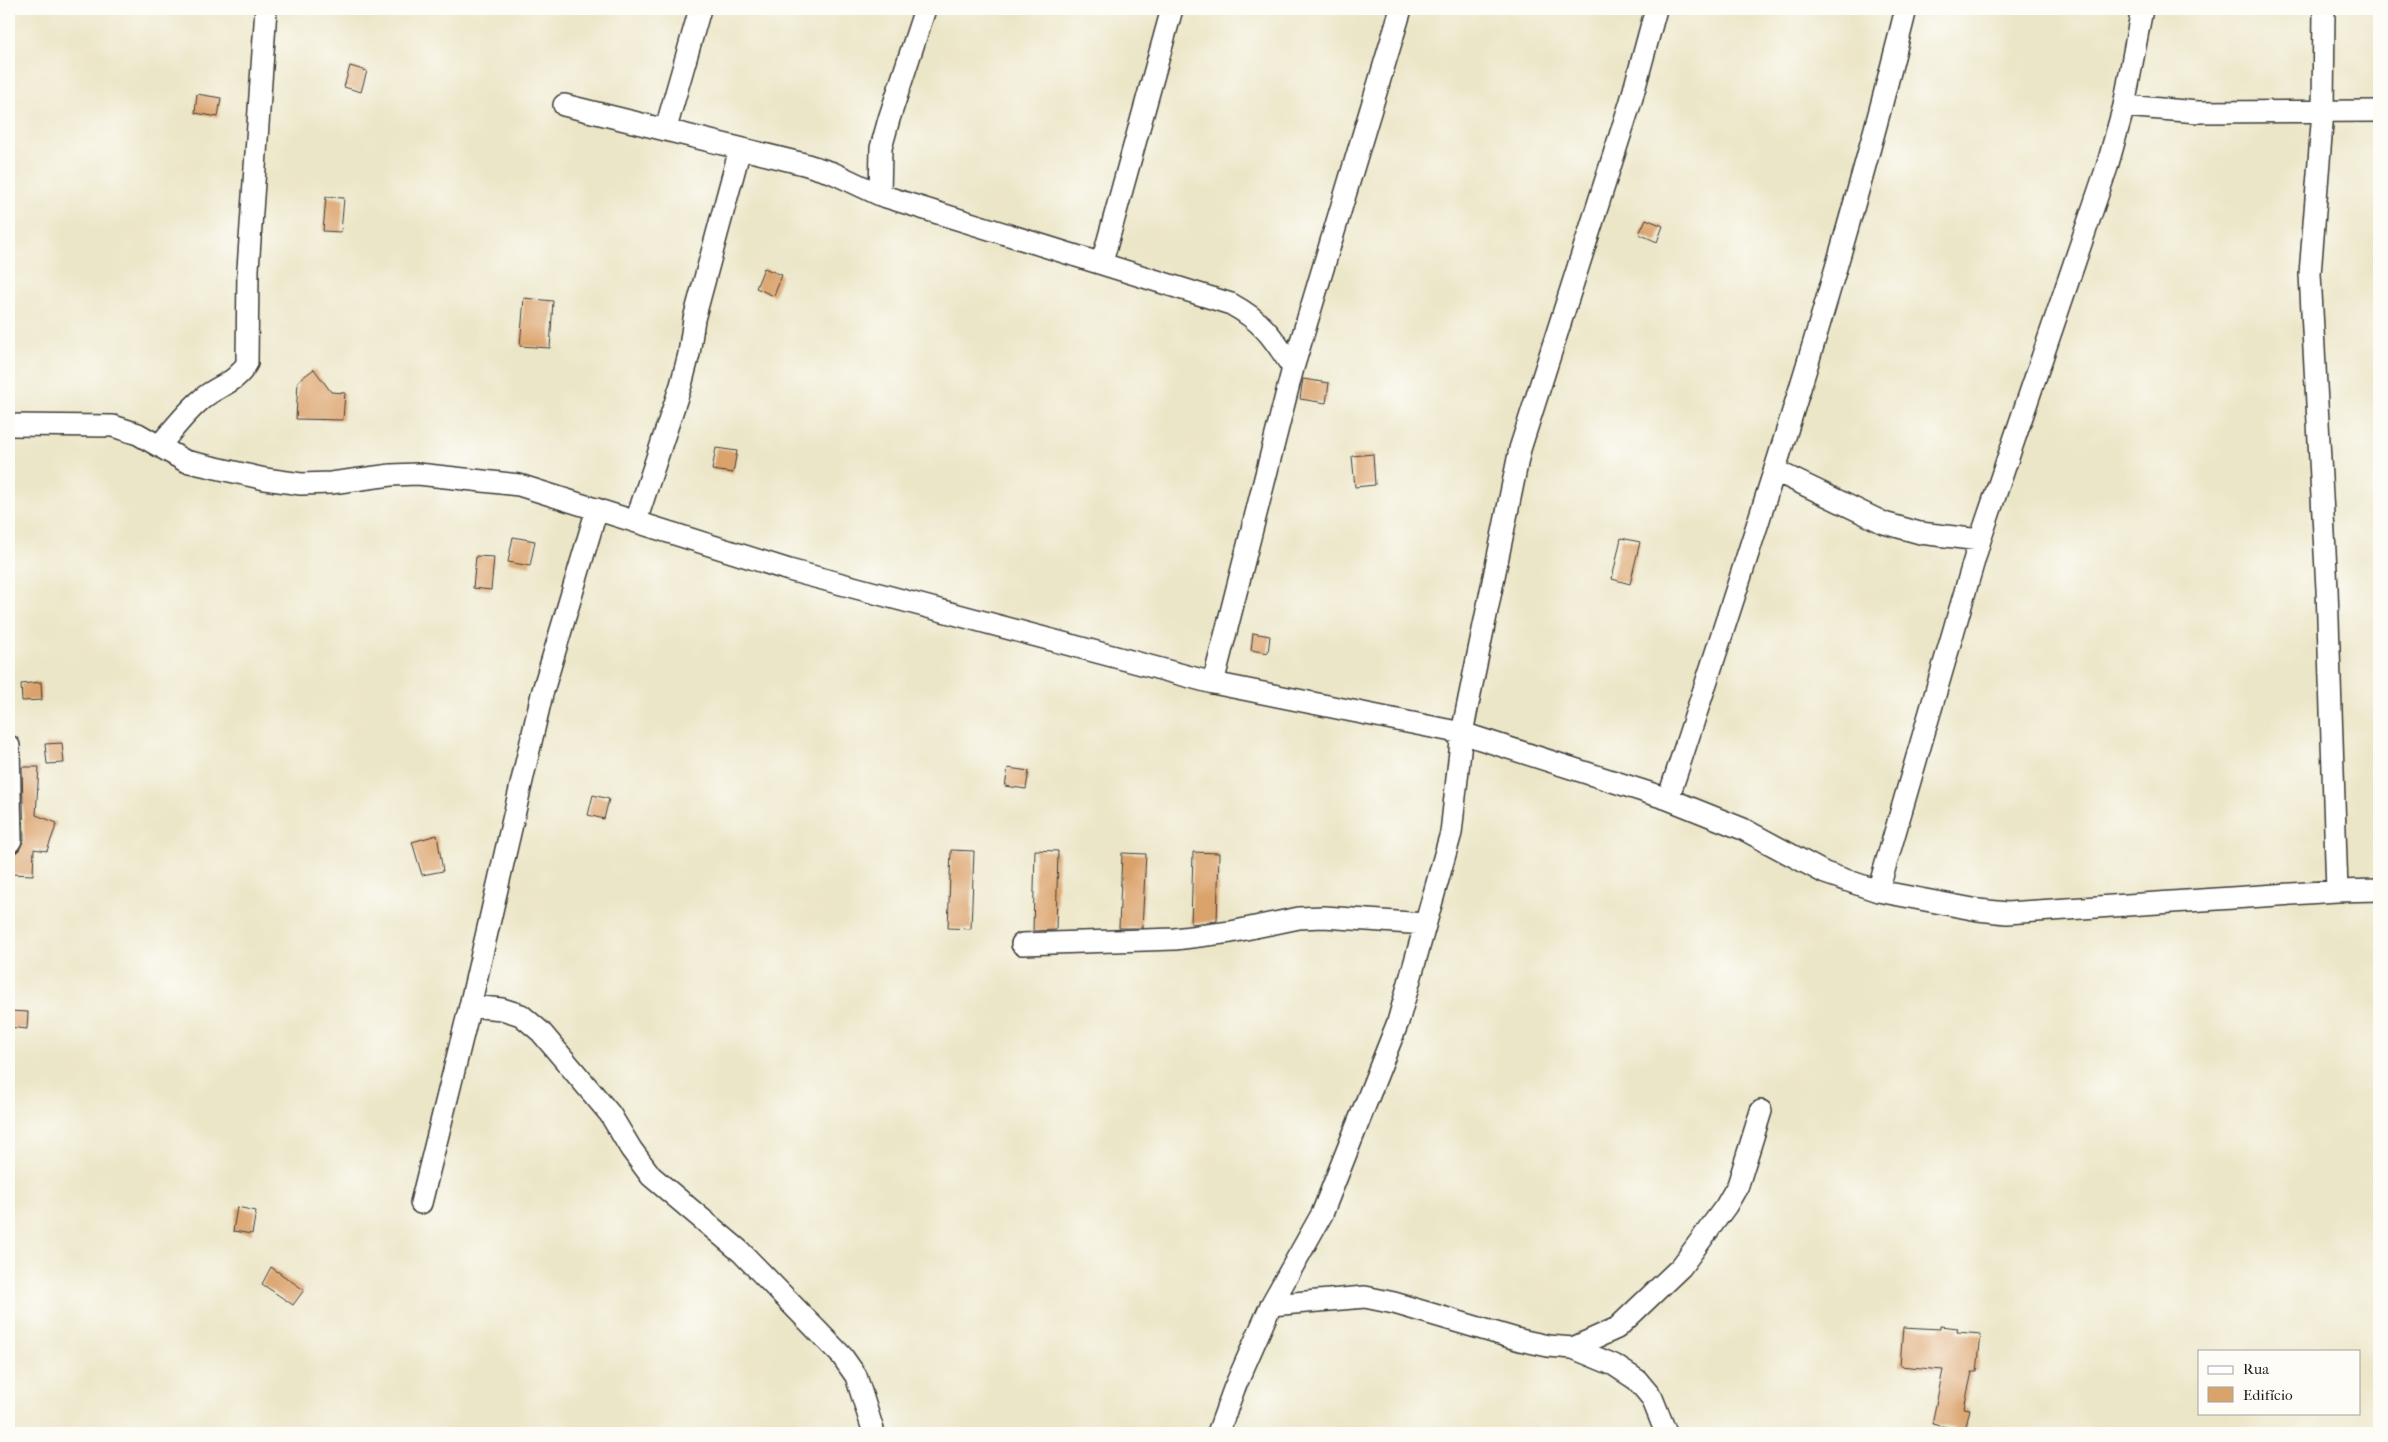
<svg xmlns="http://www.w3.org/2000/svg" width="2388" height="1442" font-family="'IM FELL French Canon',serif">
<rect width="100%" height="100%" fill="#fdfcf7"/>
<filter id="ink" filterUnits="userSpaceOnUse"><feTurbulence type="fractalNoise" baseFrequency=".02" numOctaves="2"/><feDisplacementMap in="SourceGraphic" scale="10" xChannelSelector="R" yChannelSelector="G"/><feConvolveMatrix kernelMatrix="1 2 1 2 8 2 1 2 1" color-interpolation-filters="sRGB"/></filter>
<filter id="wash" filterUnits="userSpaceOnUse"><feTurbulence type="fractalNoise" baseFrequency=".0096" numOctaves="4" result="noise"/><feDisplacementMap in="SourceGraphic" scale="20" xChannelSelector="R" yChannelSelector="G"/><feGaussianBlur stdDeviation="1.12" result="paint"/><feColorMatrix in="noise" values="0 0 0 0 0 0 0 0 0 0 0 0 0 0 0 0 0 1.4 0 .05"/><feComposite in="paint" operator="in"/></filter>
<g filter="url(#wash)">
<rect width="100%" height="100%" fill="#ece6c8"/>
<g id="blocks">
<path fill="#dba36c" d="M350,66L367,71L361,92L344,87Z
M197,94L221,98L218,117L195,113Z
M326,197L344,198L341,232L323,231Z
M1646,219L1663,226L1657,242L1639,234Z
M764,268L782,275L774,296L756,288Z
M524,298L553,301L550,348L520,346Z
M314,369L331,392L345,393L343,420L296,419L298,381Z
M1303,379L1329,383L1326,403L1300,399Z
M716,448L737,451L733,473L712,470Z
M1373,454L1375,485L1355,487L1352,456Z
M513,537L535,541L530,566L508,562Z
M1621,538L1640,542L1630,584L1612,579Z
M476,556L494,557L491,590L473,588Z
M1253,633L1270,636L1268,653L1251,650Z
M41,682L42,700L22,701L21,684Z
M62,743L64,763L47,764L45,744Z
M22,767H39L36,815L57,823L47,851L34,849L33,875L11,874L12,855L19,850L24,840Z
M1008,768L1029,771L1026,789L1005,786Z
M593,795L609,799L604,819L588,815Z
M437,835L443,871L422,875L412,842Z
M951,850L974,851L971,929L948,928Z
M1035,850L1058,851L1056,930L1033,931Z
M1193,852L1219,853L1217,921L1191,924Z
M1122,853L1146,854L1142,928H1119Z
M9,1011L28,1012L27,1029L9,1027Z
M237,1207L256,1211L252,1234L233,1231Z
M271,1267L304,1290L293,1305L262,1284Z
M1940,1326L1958,1328L1957,1332L1981,1334L1977,1372H1972L1964,1408L1970,1409L1965,1431L1932,1424L1943,1370L1900,1366L1903,1327L1940,1329Z"/>
</g>
</g>
<g filter="url(#ink)">
<use href="#blocks" fill-opacity="0" stroke="#3b3a36" stroke-width="1"/>
<g fill="none" stroke-linecap="round" stroke-linejoin="round">
<g stroke="#3b3a36" stroke-width="24">
<path id="minor" d="M2324,9L2323,111L2310,274L2327,589L2337,891
M564,105L804,164L833,173L880,195L1231,304C1264,322 1273,338 1293,368
M2124,106L2198,112L2379,111
M666,128L700,9
M880,195L881,148L889,119L925,9
M1102,262L1172,9
M9,425L113,426L138,434L185,461L265,479L301,484L331,483L391,475L418,474L519,485L789,570L1213,683L1462,733L1668,799L1743,829L1825,873L1878,891L1978,910L2007,913L2337,891L2379,890
M159,446C173,430 185,413 202,399C218,385 236,384 247,363L248,269L266,9
M1776,471L1884,523L1920,533L1980,540
M636,521L681,385L689,354L694,319L740,149
M1213,683L1293,368L1401,9
M9,746L11,840L9,843
M1668,799C1754,538 1840,276 1906,9
M1878,891L1980,540L2107,167L2124,106L2142,9
M1022,944L1175,939L1231,932L1299,918L1324,917L1425,924
M470,1006L502,1009L521,1015L541,1032L610,1114L631,1149L651,1176L741,1252L842,1356L856,1376L874,1433
M421,1203L470,1006L542,694L597,509
M1271,1305L1365,1297L1394,1303L1520,1340L1548,1346L1573,1348L1614,1365L1637,1380L1652,1398L1666,1433
M1573,1348L1617,1328L1681,1267L1726,1206L1738,1185L1761,1111
M1218,1433L1234,1389L1271,1305L1322,1214L1398,1022L1451,833L1462,733L1520,449L1631,101L1656,9"/>
</g>
<use href="#minor" stroke="#fff" stroke-width="21"/>
</g>
</g>
<rect width="2388" height="1442" fill="none" stroke="#fdfcf7" stroke-width="30"/>
<rect x="2198" y="1350" width="162" height="65" fill="#fdfcf7" stroke="#a3a29f"/>
<rect x="2208" y="1366" width="25" height="8" fill="#ffffff" stroke="#a3a29f"/>
<text x="2243" y="1374" font-size="15" fill="#1c1c1c">Rua</text>
<rect x="2208" y="1387" width="25" height="15" fill="#dba36c" stroke="#a3a29f"/>
<text x="2243" y="1400" font-size="15" fill="#1c1c1c">Edifício</text>
</svg>
